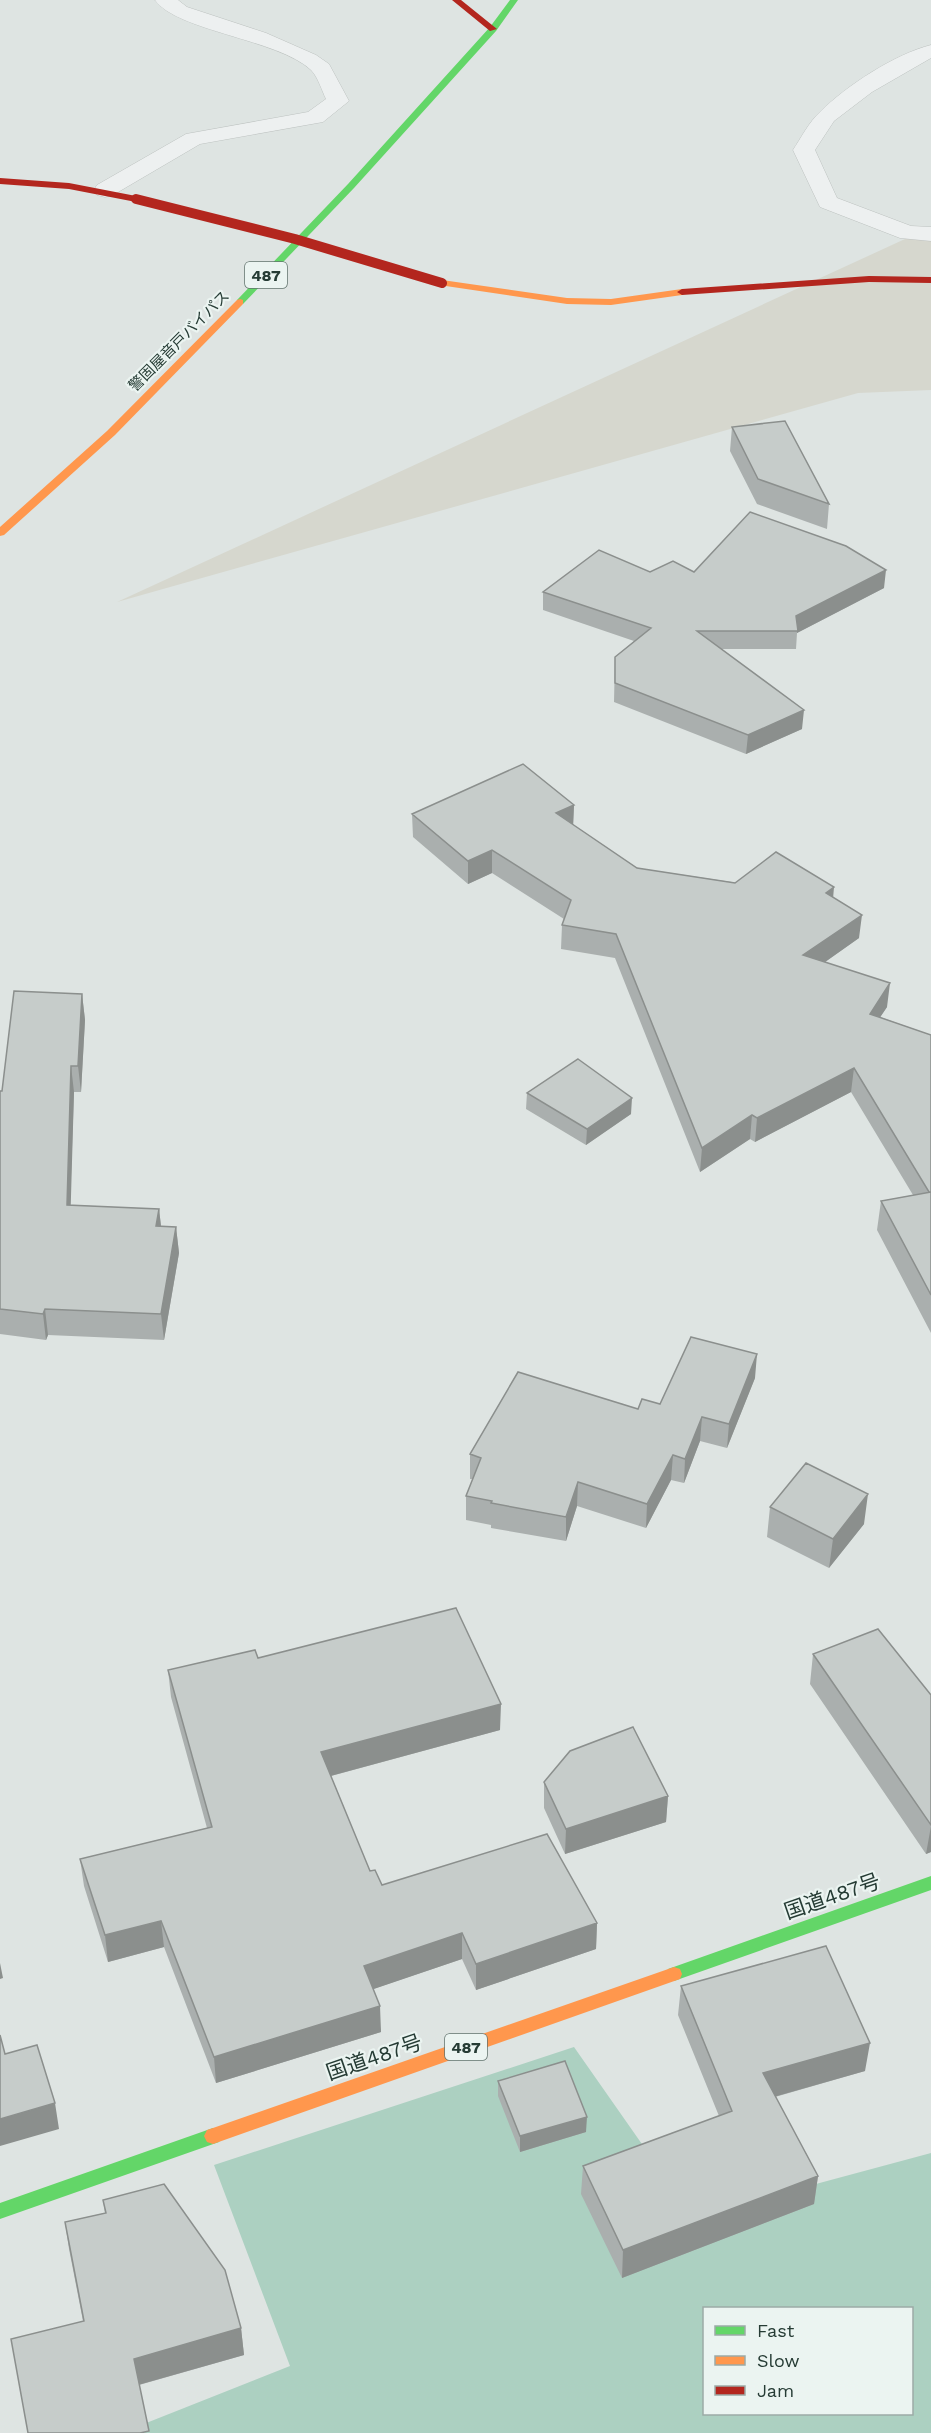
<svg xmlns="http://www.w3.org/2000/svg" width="931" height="2433" font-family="'Work Sans','Noto Sans JP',sans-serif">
<rect width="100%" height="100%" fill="#dee4e2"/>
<path fill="#d6d7ce" d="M931,227V390L858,393L117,602Z"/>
<path fill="#acd0c1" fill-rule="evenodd" d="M574,2047L693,2217L931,2153V2433H121L290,2366L214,2165ZM704,2308H912V2414H704Z"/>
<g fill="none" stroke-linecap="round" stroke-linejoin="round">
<g stroke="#bdc2c0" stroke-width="1">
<path id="street" d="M155,0H178L187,7L266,33L316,55L329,64L349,101L323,122L200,144L113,195L105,197L97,195L94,190L97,185L186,134L308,112L326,99C322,91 318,77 311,70C278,39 176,31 155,0Z
M931,45V58L872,92L834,121L815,150L837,198L911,226L931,227V241L900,238L820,207L793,150C801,138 809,122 820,112C846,86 895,54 931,45Z"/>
</g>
<use href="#street" fill="#edf0f0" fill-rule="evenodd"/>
<path fill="#63d668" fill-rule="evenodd" d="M510,0H518L496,31L354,188L243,304H237V300L348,184L490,27Z
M931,1876V1890L674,1981L668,1979L666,1974L668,1969Z
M213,2128L219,2130L222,2136L219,2142L0,2219V2203Z"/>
<path fill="#ff974d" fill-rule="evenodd" d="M442,280L567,298L611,299L682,289L687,292L682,295L611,305L567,304L439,285L437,283Z
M240,299L243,300V304L115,435L4,535L0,536V527L107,431L237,300Z
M674,1967L680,1969L682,1974L680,1979L213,2144L207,2142L204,2136L207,2130L213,2128Z"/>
<path fill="#b3261e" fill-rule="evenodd" d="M452,0H461L497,29L490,31Z
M0,178L69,183L136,196L141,199L136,202L69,189L0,184Z
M869,276L931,277V283L869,282L682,295L677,292L682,289Z"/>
<path stroke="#b3261e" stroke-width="10" d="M136,199L295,239L442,283"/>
</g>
<path fill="#aaafae" d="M732,427L829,504L827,529L757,504L730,451Z
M650,572H694L884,588L797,633L796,649H722L802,729L746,754L614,702L615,657L634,641L543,610V592Z
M574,805L573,825L637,868L833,897L859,938L825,962L887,1007L880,1017L931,1035V1333L877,1230L881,1201L913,1195L851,1092L755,1142L750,1139L700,1172L615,958L561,949L562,925L564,919L492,873L468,884L413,837L412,814Z
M82,994L85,1020L81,1092H74L70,1205L159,1209L161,1226L176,1227L179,1253L164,1340L48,1335L46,1340L0,1334V1091H2Z
M527,1093L631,1114L586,1145L526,1109Z
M755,1378L727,1448L700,1441L684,1483L671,1480L646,1528L577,1506L566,1541L491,1528V1525L466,1520V1496L473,1479H470V1454Z
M770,1507L864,1524L829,1568L767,1537Z
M813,1654L931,1695V1852L926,1854L810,1684Z
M258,1658L500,1730L331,1776L370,1871L382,1885L597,1923L596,1949L476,1990L462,1959L373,1989L381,2032L216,2083L164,1947L108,1962L84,1886L80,1859L207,1828L171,1697L168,1670Z
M544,1782L668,1796L666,1822L565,1854L544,1808Z
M681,1986L865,2071L775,2097L818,2176L814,2204L622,2278L581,2194L583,2166L719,2116L678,2015Z
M498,2081L586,2132L520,2152L498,2096Z
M103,2200L241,2328L244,2355L139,2385L83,2321L69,2249L65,2222L105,2213Z"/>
<path fill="#8b8f8d" d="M886,570L884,588L797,633L796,616Z
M804,710L802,729L746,754L748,735Z
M574,805L573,828L556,813Z
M492,850V873L468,884V861Z
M834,887L832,911L826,893Z
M862,915L859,938L801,979L803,955Z
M890,983L887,1007L867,1037L870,1014Z
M82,994L85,1020L81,1092L78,1066Z
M71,1066L74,1092L70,1231L67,1205Z
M854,1068L851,1092L755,1142L757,1118Z
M632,1098L631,1114L586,1145L587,1129Z
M752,1115L750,1139L700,1172L702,1148Z
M159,1209L162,1235L156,1226Z
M176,1227L179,1253L164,1340L161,1314Z
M45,1309L48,1335L46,1340L43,1314Z
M757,1354L755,1378L727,1448L729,1424Z
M702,1417L700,1441L684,1483L685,1459Z
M673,1455L671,1480L646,1528L647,1504Z
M578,1482L577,1506L566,1541V1517Z
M868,1494L864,1524L829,1568L833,1539Z
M501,1704L500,1730L323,1778L321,1752Z
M668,1796L666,1822L565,1854L566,1829Z
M931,1826V1852L926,1854Z
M161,1921L164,1947L108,1962L105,1935Z
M597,1923L596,1949L476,1990V1964Z
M462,1933V1959L365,1992L364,1966Z
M0,1963L3,1978L0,1979Z
M380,2006L381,2032L216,2083L214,2057Z
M870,2043L865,2071L759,2101L763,2073Z
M55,2103L59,2129L0,2146V2119Z
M587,2117L586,2132L520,2152V2136Z
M818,2176L814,2204L622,2278L623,2250Z
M241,2328L244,2355L138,2385L134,2359Z"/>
<path fill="#c6ccca" stroke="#8b8f8d" stroke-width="1.5" d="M785,421L829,504L758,479L732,427Z
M750,512L846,546L886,570L796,616L798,631H697L804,710L748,735L615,683V657L651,628L543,592L599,550L650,572L673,561L694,572Z
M523,764L574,805L556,813L637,868L735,883L776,852L834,887L826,893L862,915L803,955L890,983L870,1014L931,1035V1192H929L854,1068L757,1118L752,1115L702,1148L616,934L562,925L571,900L492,850L468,861L412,814Z
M14,991L82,994L78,1066H71L67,1205L159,1209L156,1226L176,1227L161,1314L45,1309L43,1314L0,1309V1091H2Z
M578,1059L632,1098L587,1129L527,1093Z
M931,1192V1295L881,1201Z
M691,1337L757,1354L729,1424L702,1417L685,1459L673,1455L647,1504L578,1482L566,1517L491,1503L492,1501L466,1496L481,1458L470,1454L518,1372L638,1409L642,1399L660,1404Z
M806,1463L868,1494L833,1539L770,1507Z
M456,1608L501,1704L321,1752L370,1871L375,1870L382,1885L547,1834L597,1923L476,1964L462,1933L364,1966L380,2006L214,2057L161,1921L105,1935L80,1859L212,1827L168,1670L255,1650L258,1658Z
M878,1629L931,1695V1825L813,1654Z
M633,1727L668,1796L566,1829L544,1782L570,1751Z
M826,1946L870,2043L763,2073L818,2176L623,2250L583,2166L732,2111L681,1986Z
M0,2035L5,2054L37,2045L55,2103L0,2119Z
M565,2061L587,2117L520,2136L498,2081Z
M164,2184L225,2270L241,2328L134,2359L149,2431L140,2433H28L11,2339L84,2321L65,2222L106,2213L103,2200Z"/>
<g text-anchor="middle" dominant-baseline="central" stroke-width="4.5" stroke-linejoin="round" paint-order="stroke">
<g font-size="15" fill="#263c35" stroke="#ebf4f1">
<text transform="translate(179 341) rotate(-45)">警固屋音戸バイパス</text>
</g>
<g fill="#ebf4f1" stroke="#61736d" stroke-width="1.5">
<rect x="245" y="262" width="42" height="26" rx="4.5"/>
<rect x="445" y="2034" width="42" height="26" rx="4.5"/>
</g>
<g font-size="16" font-weight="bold" fill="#263c35">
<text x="266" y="275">487</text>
<text x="466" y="2047">487</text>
</g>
<g font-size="21" fill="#263c35" stroke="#ebf4f1">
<text transform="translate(832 1896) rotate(-19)">国道487号</text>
<text transform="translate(374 2057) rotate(-19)">国道487号</text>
</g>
</g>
<rect x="703" y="2307" width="210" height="108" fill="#ebf4f1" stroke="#9caaa6" stroke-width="1.5"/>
<rect x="715" y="2326" width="30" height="9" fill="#63d668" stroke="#9caaa6" stroke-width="1.5"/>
<text x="757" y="2337" font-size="18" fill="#263c35">Fast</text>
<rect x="715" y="2356" width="30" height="9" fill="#ff974d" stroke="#9caaa6" stroke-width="1.5"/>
<text x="757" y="2367" font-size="18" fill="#263c35">Slow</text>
<rect x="715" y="2386" width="30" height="9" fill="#b3261e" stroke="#9caaa6" stroke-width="1.5"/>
<text x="757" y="2397" font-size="18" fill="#263c35">Jam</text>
</svg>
